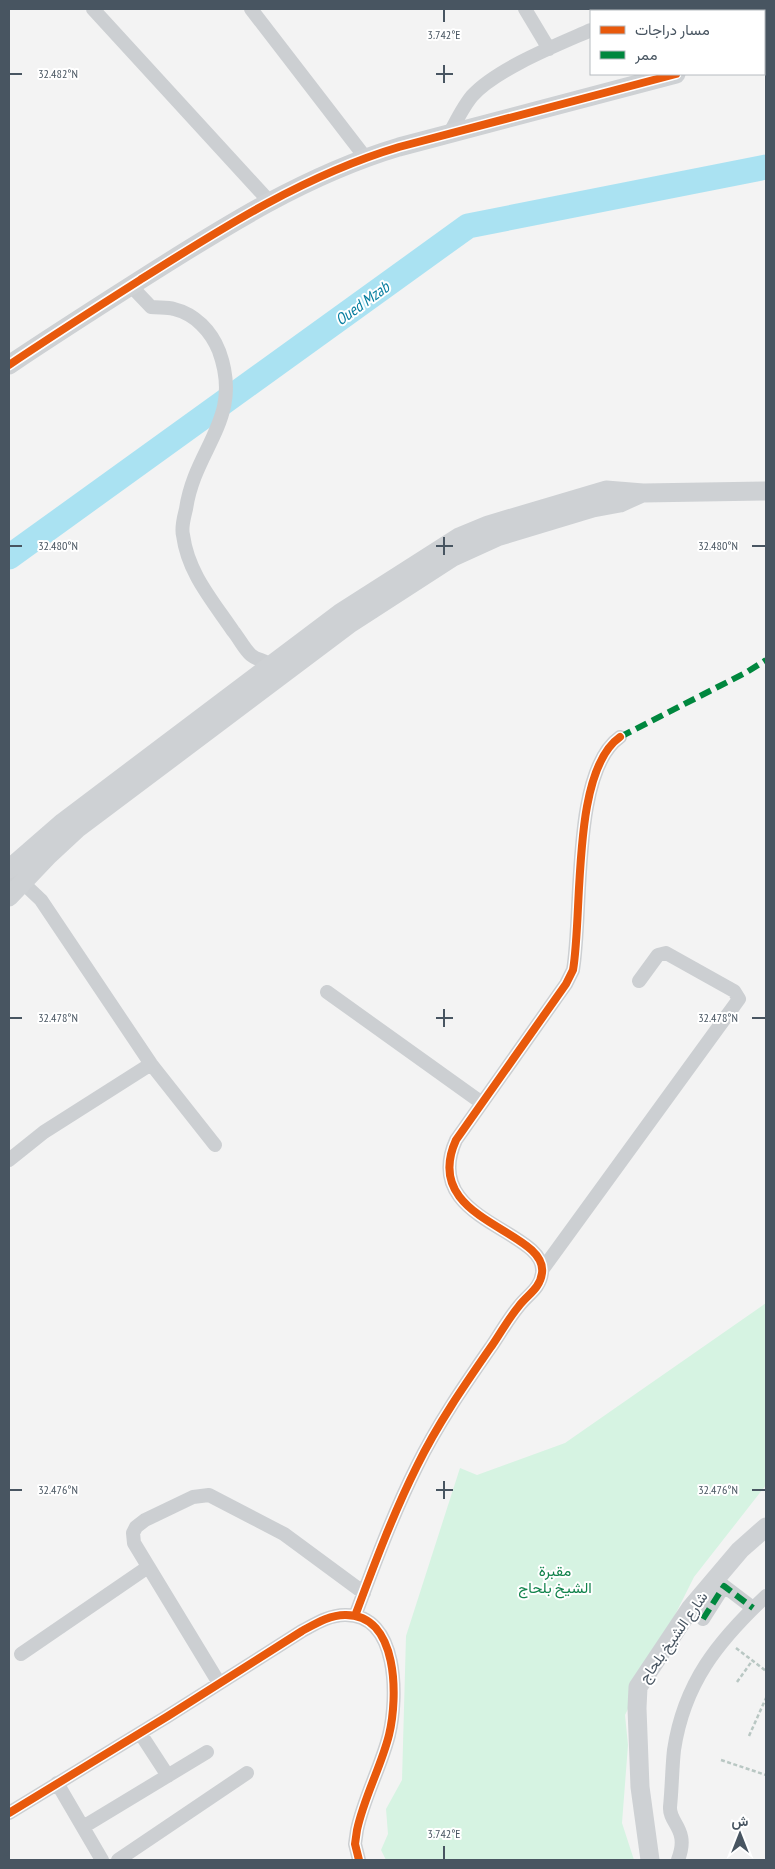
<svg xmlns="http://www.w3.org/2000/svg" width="775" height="1869" font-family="'PT Sans Narrow',Vazirmatn,sans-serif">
<rect width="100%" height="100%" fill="#f3f3f3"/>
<path fill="#d6f3e2" d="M766,1303V1485L694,1577L625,1715L628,1745L622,1823L634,1860H386L381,1850L388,1834L386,1809L402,1780L406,1636L460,1468L477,1475L565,1443Z"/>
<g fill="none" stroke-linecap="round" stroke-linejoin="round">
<path stroke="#aae2f2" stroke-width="25" d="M9,557L468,226L766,167"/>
<path stroke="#b9c7c3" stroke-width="2.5" stroke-dasharray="4 2.5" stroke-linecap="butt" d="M736,1648L766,1671
M737,1682L752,1661
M749,1736L766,1698
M721,1760L766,1775"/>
<path stroke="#cccfd2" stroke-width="14" d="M93,9L269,201
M251,9L365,157
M525,9L549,49
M723,9V11
M635,11L641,9
M450,133C456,121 463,107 472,96C496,69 557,45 591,30
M131,286L151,307C159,308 167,307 174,309C195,314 211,331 219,351C244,419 195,447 186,509C184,517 181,527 183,535C188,573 212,600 233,631C239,638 244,649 251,655C259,662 265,658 276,670
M9,876L23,883L41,900L151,1064L215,1145
M327,992L482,1103
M9,1160L44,1132L151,1064
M542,1270L739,999L734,991L666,953L658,955L639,981
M355,1616C374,1565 393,1514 417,1466C438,1423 466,1383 493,1344C501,1332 509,1318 519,1306C527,1295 540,1289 542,1273C548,1229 419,1222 456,1140L566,984L573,970C583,913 571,771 620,737
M703,1619L724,1586L753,1608
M21,1654L148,1567
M219,1683L134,1543L133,1533L136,1527L145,1520L193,1497L209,1495L284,1534L364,1593
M140,1733L168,1776
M57,1783L102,1860
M9,1813L168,1716L302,1631C315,1624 329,1615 345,1615C399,1614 398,1698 389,1735C381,1767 364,1797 357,1830L355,1844L359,1860
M83,1827L207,1752
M118,1860L247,1773
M678,1860C690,1829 669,1824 670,1807C672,1788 672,1768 674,1750C684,1683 718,1641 766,1596"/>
<path stroke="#ced1d4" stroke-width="19" d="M764,51L766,50
M9,365C52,336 96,308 140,280C222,228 305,175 399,147L676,74
M9,869L63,822L340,613L459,537L488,525L606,490L643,493L766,491
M9,897L49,855L77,829L351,623L453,557L497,537L593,508L620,503L642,493
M650,1860L640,1787L637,1708L638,1687L690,1609L740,1550L766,1527"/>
<path stroke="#00873e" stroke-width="6" stroke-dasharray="12 6" stroke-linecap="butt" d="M620,737L747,672L766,660
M703,1619L724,1586L753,1608"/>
<g stroke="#fff" stroke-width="11">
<path id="cycleway" d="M9,365C52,336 96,308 140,280C222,228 305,175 399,147L676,74
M355,1616C374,1565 393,1514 417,1466C438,1423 466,1383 493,1344C501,1332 509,1318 519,1306C527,1295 540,1289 542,1273C548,1229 419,1222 456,1140L566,984L573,970C583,913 571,771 620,737
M9,1813L168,1716L302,1631C315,1624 329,1615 345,1615C399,1614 398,1698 389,1735C381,1767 364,1797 357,1830L355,1844L359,1860"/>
</g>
<use href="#cycleway" stroke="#e8590c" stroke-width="8"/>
</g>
<path fill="none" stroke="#485561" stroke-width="2" d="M444,10V22M444,65V83M10,74H22M436,74H453M444,537V555M10,546H22M436,546H453M752,546H765M444,1009V1027M10,1018H22M436,1018H453M752,1018H765M444,1481V1499M10,1490H22M436,1490H453M752,1490H765M444,1846V1859"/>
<g text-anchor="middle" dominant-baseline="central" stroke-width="4" stroke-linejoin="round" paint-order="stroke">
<g font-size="15" fill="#12834c" stroke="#fff">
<text x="555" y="1570">مقبرة<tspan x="555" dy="17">الشيخ بلحاج</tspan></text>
</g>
<g font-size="15" fill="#485561" stroke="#fff">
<text transform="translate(673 1637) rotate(-55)">شارع الشيخ بلحاج</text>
</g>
<g font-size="16" font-style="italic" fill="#067d9f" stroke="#fff">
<text transform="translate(362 303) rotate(-36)">Oued Mzab</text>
</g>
</g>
<g font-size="12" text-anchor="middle" fill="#485561" stroke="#fff" stroke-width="4" stroke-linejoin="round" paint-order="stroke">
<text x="444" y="39">3.742°E</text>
<text x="58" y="78">32.482°N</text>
<text x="58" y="550">32.480°N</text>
<text x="718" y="550">32.480°N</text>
<text x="58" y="1022">32.478°N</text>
<text x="718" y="1022">32.478°N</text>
<text x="58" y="1494">32.476°N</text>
<text x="718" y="1494">32.476°N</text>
<text x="444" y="1838">3.742°E</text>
</g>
<rect width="775" height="1869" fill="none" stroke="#485561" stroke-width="20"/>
<rect x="590" y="10" width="175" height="65" fill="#ffffff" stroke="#b6bbc0"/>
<rect x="600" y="26" width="25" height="8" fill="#e8590c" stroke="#b6bbc0"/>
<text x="635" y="35" font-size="15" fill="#485561">مسار دراجات</text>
<rect x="600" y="51" width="25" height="8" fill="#00873e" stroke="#b6bbc0"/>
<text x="635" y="60" font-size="15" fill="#485561">ممر</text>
<g transform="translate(740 1834)" stroke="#ffffff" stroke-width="4" paint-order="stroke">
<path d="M0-4L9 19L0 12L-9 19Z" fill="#485561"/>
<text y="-8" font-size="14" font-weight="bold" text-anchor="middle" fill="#485561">ش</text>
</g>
</svg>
